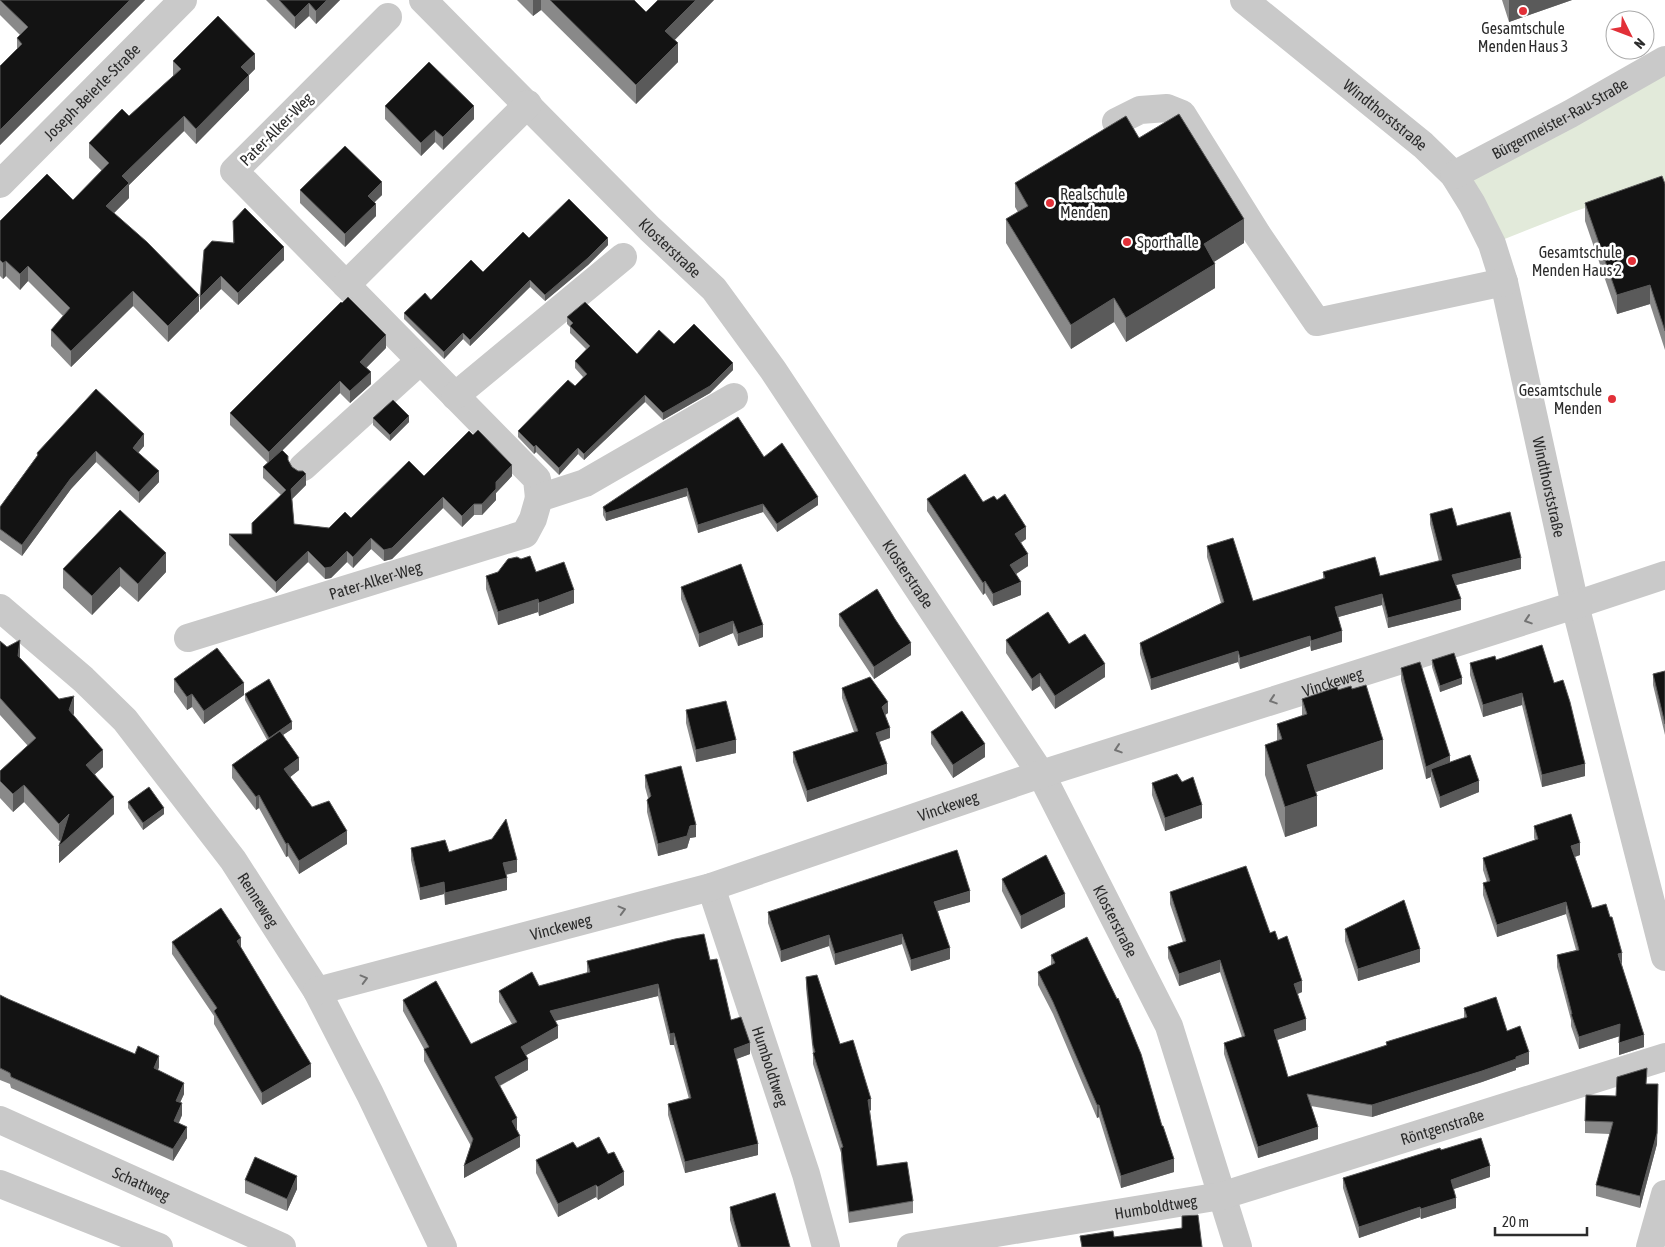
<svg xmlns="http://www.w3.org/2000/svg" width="1665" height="1247" font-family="'Asap Condensed',sans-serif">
<rect width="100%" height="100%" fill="#fff"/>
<path fill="#e2eada" d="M1665,60V193L1661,182L1573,212L1492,244L1454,175Z"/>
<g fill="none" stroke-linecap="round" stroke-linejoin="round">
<g stroke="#c9c9c9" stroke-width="28">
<path id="s1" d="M423,0L650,229L714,289L773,370L1041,774L1169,1026L1238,1247"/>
<path id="s2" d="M1244,0L1423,145L1454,175L1472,204L1492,244L1504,282L1575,605L1665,957"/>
<path d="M388,17L234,171L537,479L539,498"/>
<path d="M1116,122L1140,110L1167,108L1182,114L1257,234L1317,322L1504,282"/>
<path id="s3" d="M1454,175L1570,114L1665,60"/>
<path id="s4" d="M0,184L183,0"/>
<path d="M346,285L528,104"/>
<path d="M455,396L623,257"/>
<path d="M303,467L420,361"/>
<path id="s5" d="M0,608L83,679L125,720L233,860L317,991L370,1094L443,1247"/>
<path id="s6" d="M188,638L525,534L533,519L539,498L585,483L734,397"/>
<path id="s7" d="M711,887L806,1174L826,1247"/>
<path id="s8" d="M317,991L711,887L1041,774L1575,605L1665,575"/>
<path id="s9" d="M0,1120L282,1247"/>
<path d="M0,1184L159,1247"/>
<path id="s10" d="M911,1247L1221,1196L1665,1057"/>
<path d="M1650,1247L1665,1194"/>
</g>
</g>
<path fill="#898989" d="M0,0H145L0,145V66L17,49V38L20,35L0,15Z
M266,0H340L316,24L309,16L295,29Z
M517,0H634L646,12L714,0L674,40L678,62L636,104L541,10L533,16Z
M1502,0H1572L1509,22Z
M173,61L255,69L249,75V90L196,144L184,131L129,185V198L114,213L199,311L168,342L133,306L71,367L51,346V330L63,316L28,281L20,290L6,276L3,279L0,276V221L73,200L102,171L89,158V143L129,116L173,76Z
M385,106L474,119L443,150L435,142L421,156L385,119Z
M1139,138L1244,243L1214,262L1215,288L1126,342L1114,322L1071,349L1006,243V219L1018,212L1015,207V183Z
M1665,184V350L1650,304L1617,314L1585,221V203Z
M300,190L382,195L375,202L376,216L345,247L300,203Z
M233,221L284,260L238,305L221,289L200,310L233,243Z
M529,238L608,245L588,265L545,301L530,287L470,346L463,339L444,359L404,319V313L483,272Z
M567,317L637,354L674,344L733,370L710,393L663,420L645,402L584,460L578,454L559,475L536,452L534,454L518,437V431L575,386L583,377L575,368V361L586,349L570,333V327L567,324Z
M386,348L366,368L371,384L350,403L340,393L282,450L292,467L306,485L292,499L294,524L329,528L351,518L424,476H512L496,493V500L482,515H474L462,527L443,508L392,559L384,561L371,549L353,568L347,562L331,578L325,579L308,562L276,593L229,545V534H252L281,495L263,478V467L268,463L230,425V413Z
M373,418L409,422L390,441L373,425Z
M144,446L138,453L159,482L139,503L96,462L71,489L22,556L0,540V507L37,456V453Z
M764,457L818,505L777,532L763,512L698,533L687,496L606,521L603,515V507Z
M927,499L983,502L1026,539L1021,543L1028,566L1016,574L1021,595L993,606L985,593L983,595L927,511Z
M120,510L166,572L138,602L120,586L92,615L63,588V569Z
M1430,514L1457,526L1521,569L1456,585L1461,610L1388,628L1382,605L1338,617L1342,642L1311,651L1310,646L1240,669L1238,662L1151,690L1140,654V643L1221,603L1207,557V546L1253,601L1323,579V572L1380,576L1439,561L1430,524Z
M536,572L574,603L539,616L538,612L498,625L486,589V576Z
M681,587L763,637L738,646L733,633L699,647L681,599Z
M839,614L911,655L874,679L839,626Z
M1006,640L1069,644L1105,677L1055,709L1040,686L1032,691L1006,653Z
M0,641L20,658L59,699L74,713L73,715L103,767L95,774L114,814L59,863L61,840L59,841L24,802L13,812L0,798V771L28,746L0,715Z
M1432,660L1462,684L1440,692L1432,667Z
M1496,660L1554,683L1585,776L1542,787L1522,705L1483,717L1470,675V663Z
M1401,668L1450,762L1479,792L1440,808L1431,780V777L1426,779L1401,680Z
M1665,671V735L1653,685V674Z
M174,679L244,695L204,724L192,707L187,710L174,692Z
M842,688L888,713L885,715L890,738L879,742L887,774L807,802L793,762V752L854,732L842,698Z
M1338,690L1383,769L1316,792L1317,826L1285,837L1265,775V745L1277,741V724L1302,716V699Z
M245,694L292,729L283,735L299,770L290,777L312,807L347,844L299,874L288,856L286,857L259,808L256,810L232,778V765L267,740L245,700Z
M686,710L736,753L696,762L686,723Z
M931,732L985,757L953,778L931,744Z
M645,775L696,837L690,838L687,848L658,856L647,812V800L648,798L645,787Z
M1182,782L1202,818L1165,831L1152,795V783Z
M128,802L164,814L143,830L128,808Z
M1534,826L1580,855L1575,857L1592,908L1622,965L1644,1047L1619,1055L1620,1036L1579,1049L1571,1026V1020L1557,967V955L1576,950L1566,914L1497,937L1483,895V883L1487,882L1483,870V858L1535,840L1534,838Z
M411,848L449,852L517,872L506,875L507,890L445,905L444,894L420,900L411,860Z
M1002,879L1065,907L1021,929L1002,891Z
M1170,892L1270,933L1278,940L1302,992L1298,994L1306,1030L1277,1040L1288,1077L1386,1046V1042L1464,1018V1008L1507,1031L1529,1064L1516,1068V1070L1482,1082L1372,1117L1311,1106L1318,1139L1258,1158L1224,1054V1043L1242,1037L1220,972L1179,986L1168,958V947L1183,942L1170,904Z
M970,902L938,911L950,959L911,971L902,944L835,965L829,946L781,962L768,923V912Z
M1345,929L1420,962L1358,981L1345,941Z
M172,942L241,948L311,1077L262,1105L214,1024V1016L172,954Z
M1051,955L1174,1172L1121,1188L1099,1117L1097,1118L1053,1014L1038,985V972L1051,966Z
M710,960L731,1020L750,1054L736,1059L758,1155L685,1173L668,1115V1104L689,1099L674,1045H670L658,996L555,1021L558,1038L526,1055L528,1070L500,1086L517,1129L516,1130L520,1147L464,1178L471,1146L424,1061V1049L403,1011V1000L471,1044L512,1024L499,1002V991L539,986L587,973V961Z
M806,977L840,1044L871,1110L870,1111L877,1166L913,1201V1213L849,1223L841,1159V1153L813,1064V1054L806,988Z
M0,995L8,999L159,1067L158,1070L184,1094L180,1102L182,1115L179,1123L187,1138L173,1161L11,1088L10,1084L0,1080Z
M1646,1084L1658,1095L1657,1144L1640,1208L1596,1196V1185L1610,1134L1585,1133V1121L1616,1096Z
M577,1148L624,1185L598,1200L596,1197L558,1217L536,1173V1160Z
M1441,1150L1490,1177L1453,1189L1456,1208L1421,1219L1420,1217L1359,1238L1343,1188V1178Z
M245,1180L297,1189L287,1211L245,1193Z
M730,1207L790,1247H738L730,1220Z"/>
<path fill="#5a5a5a" d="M130,0H145L0,145V130Z
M327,0H340L316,24V11Z
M533,0H541V10L533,16Z
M696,0H714L665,50V31Z
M1509,0H1572L1509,22Z
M309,3V16L295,29V17Z
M678,43V62L636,104V85Z
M255,54V69L249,75V90L196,144V129L241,67Z
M474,106V119L443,150V137Z
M184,116V131L129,185V198L106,221V206L122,176Z
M435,130V142L421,156V143Z
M382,182V195L368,208V196Z
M376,204V216L345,247V234Z
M1244,219V243L1204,268V244Z
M608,238V245L588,265L545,301V295Z
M284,247V260L238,305V293Z
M6,261V276L3,279V263Z
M1215,264V288L1126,342V318Z
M28,266V281L20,290V274Z
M221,276V289L200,310V297Z
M530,280V287L470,346V340Z
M1650,285V304L1617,314V295Z
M133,291V306L71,367V351Z
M199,295V311L168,342V326Z
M1114,298V322L1071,349V325Z
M463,333V339L444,359V352Z
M386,335V348L360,374V362Z
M733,363V370L710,393L663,420V413Z
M371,372V384L350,403V391Z
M340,381V393L269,464V452Z
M645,395V402L584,460V454Z
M409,416V422L390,441V435Z
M144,434V446L133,459V448Z
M536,445V452L534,454V447Z
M578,448V454L559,475V468Z
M96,451V462L71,489L22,556V545L71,478Z
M512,465V476L496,493V500L482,515V504L496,482Z
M159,471V482L139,503V492Z
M306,474V485L291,500V489Z
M687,488V496L606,521V513Z
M443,497V508L392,559L384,561V550Z
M818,497V505L777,532V524Z
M474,504V515L462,527V516Z
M763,504V512L698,533V525Z
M1026,527V539L1015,546V534Z
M371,538V549L353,568V557Z
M308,551V562L276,593V582Z
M347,551V562L331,578L325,579V568Z
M166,553V572L138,602V584Z
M1028,554V566L1010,578V565Z
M1521,558V569L1452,586V575Z
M120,567V586L92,615V596Z
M985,581V593L983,595V583Z
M1021,582V595L993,606V594Z
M574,590V603L539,616V603Z
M1382,594V605L1335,618V607Z
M538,599V612L498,625V612Z
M1461,599V610L1388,628V618Z
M733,621V633L699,647V634Z
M763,625V637L738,646V634Z
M1342,631V642L1311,651V641Z
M1310,636V646L1240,669V658Z
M20,640V657L18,674V656Z
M911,643V655L874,679V667Z
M1238,651V662L1151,690V679Z
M1105,664V677L1055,709V696Z
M1040,673V686L1032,691V679Z
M1462,678V684L1440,692V686Z
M244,683V695L204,724V711Z
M1522,693V705L1483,717V705Z
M192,694V707L187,710V697Z
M74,696V713L69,728V710Z
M888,702V713L882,717V707Z
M292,722V729L269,744V738Z
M890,728V738L876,743V733Z
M736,740V753L696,762V750Z
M1383,740V769L1307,795V765Z
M985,744V757L953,778V765Z
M103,750V767L86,782V765Z
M1450,756V768L1431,769V777L1426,779V767Z
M299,758V770L284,782V769Z
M887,764V774L807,802V791Z
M1585,764V776L1542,787V775Z
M1479,781V792L1440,808V797Z
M24,785V802L13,812V794Z
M259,795V808L256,810V797Z
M1317,796V826L1285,837V807Z
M114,797V814L59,863V846Z
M1202,805V818L1165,831V818Z
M164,808V814L143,830V823Z
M69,814V831L59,841V824Z
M696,825V837L690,838L687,848L658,856V844L690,826Z
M347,831V844L299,874V861Z
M288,843V856L286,857V844Z
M1580,843V855L1571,858V846Z
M517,860V872L503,875V863Z
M507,878V890L445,905V893Z
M444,882V894L420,900V888Z
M970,891V902L934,912V902Z
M1065,894V907L1021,929V916Z
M1566,902V914L1497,937V925Z
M902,934V944L835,965V954Z
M829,935V946L781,962V951Z
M241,938V951L237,941Z
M950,948V959L911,971V960Z
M1420,949V962L1358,981V969Z
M1622,953V965L1618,954Z
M1220,960V972L1179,986V974Z
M1302,981V992L1294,995V984Z
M658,984V996L550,1022V1011Z
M1306,1019V1030L1274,1041V1030Z
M1620,1024V1036L1579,1049V1037Z
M558,1026V1038L521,1058V1047Z
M674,1033V1045H670V1034Z
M1644,1035V1047L1619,1055V1043Z
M750,1043V1054L734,1060V1049Z
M1529,1052V1064L1516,1068V1070L1482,1082L1372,1117V1105Z
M159,1056V1067L154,1080V1068Z
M528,1059V1070L495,1088V1077Z
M311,1064V1077L262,1105V1093Z
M184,1083V1094L176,1112V1101Z
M1658,1095L1657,1144L1640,1208V1196Z
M871,1099V1110L868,1111V1100Z
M182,1103V1115L174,1133V1121Z
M1097,1105H1099V1117L1097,1118Z
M517,1118V1129L512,1132V1121Z
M187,1127V1138L173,1161V1149Z
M1318,1127V1139L1258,1158V1147Z
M520,1136V1147L464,1178V1166Z
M758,1144V1155L685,1173V1162Z
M1174,1159V1172L1121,1188V1176Z
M1490,1166V1177L1451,1190V1180Z
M624,1172V1185L598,1200V1187Z
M297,1176V1189L287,1211V1199Z
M596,1185V1197L558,1217V1204Z
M1456,1198V1208L1421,1219V1209Z
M1420,1207V1217L1359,1238V1227Z"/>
<path fill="#131313" stroke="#5a5a5a" d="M0,0H130L0,130V66L22,44L17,38L28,27Z
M279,0H327L316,11L309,3L295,17Z
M550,0H634L646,12L658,0H696L665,31L678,43L636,85Z
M218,16L255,54L241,67L249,75L196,129L184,116L122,176L129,183L106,206L147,242L199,295L168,326L133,291L71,351L51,330L70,308L28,266L20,274L6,261L3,263L0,260V221L47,174L73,200L109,163L89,143L122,109L129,116L181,69L173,61Z
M429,62L474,106L443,137L435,130L421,143L385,106Z
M1179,114L1244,219L1204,244L1215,264L1126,318L1114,298L1071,325L1006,219L1028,206L1015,183L1126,116L1139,138Z
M345,146L382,182L368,196L376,204L345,234L300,190Z
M1662,176L1665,184V331L1650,285L1617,295L1585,203Z
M569,199L608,238L588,258L545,295L530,280L470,340L463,333L444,352L404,313L425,293L431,300L471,260L483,272L523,232L529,238Z
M245,208L284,247L238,293L221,276L200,297L204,250L212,241L234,243L233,221Z
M348,297L386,335L360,362L371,372L350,391L340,381L269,452L230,413L341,302L342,303Z
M585,302L637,354L659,330L674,344L694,324L733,363L710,386L663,413L645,395L584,454L578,448L559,468L536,445L534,447L518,431L568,380L575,386L587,374L575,361L590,346L570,326L573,323L567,317Z
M96,389L144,434L133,448L159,471L139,492L96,451L71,478L22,545L0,529V507L38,455L37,453Z
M393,400L409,416L390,435L373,418Z
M738,417L764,457L782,443L818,497L777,524L763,504L698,525L687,488L606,513L603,507Z
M478,430L512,465L496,482V489L482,504H474L462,516L443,497L392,548L384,550L371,538L353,557L347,551L331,567L325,568L308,551L276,582L229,534H252V523L286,490L263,467L282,450L288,456V460L292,467L298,471H303L306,474L291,489L294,524L329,528L345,512L351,518L409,461L424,476L469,431L473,435Z
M965,474L983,502L994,496L997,500L1005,494L1026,527L1015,534L1028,554L1010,565L1021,582L993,594L985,581L983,583L927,499Z
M1452,508L1457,526L1510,512L1521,558L1452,575L1461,599L1388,618L1382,594L1335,607L1342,631L1311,641L1310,636L1240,658L1238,651L1151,679L1140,643L1224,602L1207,546L1233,538L1253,601L1325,578L1323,572L1375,557L1380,576L1442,560L1430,514Z
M120,510L166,553L138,584L120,567L92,596L63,569Z
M530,556L536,572L564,562L574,590L539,603L538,599L498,612L486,576L498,572L508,559L517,557L521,559Z
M741,564L763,625L738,634L733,621L699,634L681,587Z
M877,589L895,619L911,643L874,667L839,614Z
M1048,612L1069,644L1085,634L1105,664L1055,696L1040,673L1032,679L1006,640Z
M20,640L18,656L59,699L74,696L69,710L103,750L86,765L114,797L59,846L69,814L59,824L24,785L13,794L0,781V771L36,738L0,698V641L7,647Z
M1542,645L1554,683L1563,680L1570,702L1585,764L1542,775L1522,693L1483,705L1470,663L1495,656L1496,660Z
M217,648L244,683L204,711L192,694L187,697L174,679Z
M1454,653L1462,678L1440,686L1432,660Z
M1420,662L1450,756L1426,767L1401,668Z
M1665,671V724L1653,674Z
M870,677L888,702L882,707L890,728L876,733L887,764L807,791L793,752L858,731L842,688Z
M269,679L292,722L269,738L245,694Z
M1366,685L1383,740L1307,765L1317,796L1285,807L1265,745L1282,739L1277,724L1307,714L1302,699L1337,687L1338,690L1351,686L1352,689Z
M726,701L736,740L696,750L686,710Z
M962,711L985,744L953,765L931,732Z
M280,731L299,758L284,769L312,807L329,801L347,831L299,861L288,843L286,844L259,795L256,797L232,765Z
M1470,755L1479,781L1440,797L1431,769Z
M681,766L696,825L690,826L687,836L658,844L647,800L651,796L645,775Z
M1177,774L1182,782L1193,777L1202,805L1165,818L1152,783Z
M149,787L164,808L143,823L128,802Z
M1571,814L1580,843L1571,846L1592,908L1606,904L1610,917H1612L1622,953L1618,954L1644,1035L1619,1043L1620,1024L1579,1037L1571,1014H1572L1557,955L1579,950L1566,902L1497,925L1483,883L1490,881L1483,858L1538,839L1534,826Z
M506,819L517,860L503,863L507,878L445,893L444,882L420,888L411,848L445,840L449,852L492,839Z
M957,850L970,891L934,902L950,948L911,960L902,934L835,954L829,935L781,951L768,912Z
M1046,855L1065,894L1021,916L1002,879Z
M1246,866L1270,933L1275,931L1278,940L1287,936L1302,981L1294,984L1306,1019L1274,1030L1288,1077L1387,1045L1386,1042L1467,1017L1464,1008L1496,997L1507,1031L1520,1026L1529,1052L1516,1057V1059L1482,1071L1372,1105L1307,1094L1318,1127L1258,1147L1224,1043L1245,1036L1220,960L1179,974L1168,947L1186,941L1170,892Z
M1404,900L1420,949L1358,969L1345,929Z
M221,908L241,938L237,941L311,1064L262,1093L214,1011L217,1008L172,942Z
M704,934L710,960L717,959L731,1020L741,1017L750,1043L734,1049L758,1144L685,1162L668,1104L691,1098L674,1033L670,1034L658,984L550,1011L558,1026L521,1047L528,1059L495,1077L517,1118L512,1121L520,1136L464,1166L473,1139L424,1049L429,1047L403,1000L436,981L471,1044L517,1022L499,991L532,972L539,986L590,972L587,961L675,939Z
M1087,937L1117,999L1118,998L1141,1054L1162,1126H1163L1174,1159L1121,1176L1099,1105H1097L1053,1002L1038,972L1055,963L1051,955Z
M817,975L840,1044L853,1040L871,1099L868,1100L877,1166L907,1162L913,1201L849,1212L841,1148L843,1147L813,1053L815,1052L813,1045L806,977Z
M0,995L8,999L135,1054L138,1046L159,1056L154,1068L184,1083L176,1101L182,1103L174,1121L187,1127L173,1149L11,1077L10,1073L0,1068Z
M1647,1068L1646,1084H1658L1657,1133L1640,1196L1596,1185L1613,1122L1585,1121L1586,1095L1616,1096L1617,1077Z
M599,1137L608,1154L614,1152L624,1172L598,1187L596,1185L558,1204L536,1160L573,1142L577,1148Z
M1481,1138L1490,1166L1451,1180L1456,1198L1421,1209L1420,1207L1359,1227L1343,1178L1440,1148L1441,1150Z
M255,1157L297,1176L287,1199L245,1180Z
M775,1193L790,1247H741L730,1207Z
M1198,1215L1202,1247H1082L1080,1236L1113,1231L1114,1237L1182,1228V1216Z"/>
<defs><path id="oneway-chevron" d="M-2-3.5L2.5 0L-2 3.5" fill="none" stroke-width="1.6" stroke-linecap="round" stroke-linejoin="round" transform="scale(1.25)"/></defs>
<g stroke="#737373">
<use href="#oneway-chevron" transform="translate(1528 620) rotate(162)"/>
<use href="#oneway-chevron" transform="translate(1273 700) rotate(162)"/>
<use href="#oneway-chevron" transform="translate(1118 749) rotate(162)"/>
<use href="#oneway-chevron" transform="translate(622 910) rotate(-15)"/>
<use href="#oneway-chevron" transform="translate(364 979) rotate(-15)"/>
</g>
<g fill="#e23038" stroke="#fff" stroke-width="2">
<circle cx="1523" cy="11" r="5"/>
<circle cx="1050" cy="203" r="5"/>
<circle cx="1127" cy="242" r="5"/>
<circle cx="1632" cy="261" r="5"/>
<circle cx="1612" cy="399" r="5"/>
</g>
<g text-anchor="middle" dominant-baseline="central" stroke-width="5" stroke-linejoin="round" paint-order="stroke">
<g font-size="16" fill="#2c2c2c" stroke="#fff" text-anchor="start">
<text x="1523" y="28" text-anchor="middle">Gesamtschule<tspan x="1523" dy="18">Menden Haus 3</tspan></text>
<text x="1060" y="194">Realschule<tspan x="1060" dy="18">Menden</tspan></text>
<text x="1137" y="242">Sporthalle</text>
<text x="1622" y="252" text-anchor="end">Gesamtschule<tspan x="1622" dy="18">Menden Haus 2</tspan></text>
<text x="1602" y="390" text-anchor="end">Gesamtschule<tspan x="1602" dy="18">Menden</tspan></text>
</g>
<g font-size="16" fill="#2c2c2c" stroke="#fff">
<text stroke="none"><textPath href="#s4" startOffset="130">Joseph-Beierle-Straße</textPath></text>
<text stroke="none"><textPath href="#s2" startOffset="182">Windthorststraße</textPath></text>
<text stroke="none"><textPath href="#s3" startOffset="120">Bürgermeister-Rau-Straße</textPath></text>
<text transform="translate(276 129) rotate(-45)">Pater-Alker-Weg</text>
<text stroke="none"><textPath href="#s1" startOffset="350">Klosterstraße</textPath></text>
<text stroke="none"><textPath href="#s2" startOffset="602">Windthorststraße</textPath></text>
<text stroke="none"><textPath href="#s1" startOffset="755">Klosterstraße</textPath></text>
<text stroke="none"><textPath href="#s6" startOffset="196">Pater-Alker-Weg</textPath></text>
<text stroke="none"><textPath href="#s8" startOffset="1062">Vinckeweg</textPath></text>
<text stroke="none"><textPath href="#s8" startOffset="658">Vinckeweg</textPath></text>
<text stroke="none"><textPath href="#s5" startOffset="392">Renneweg</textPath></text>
<text stroke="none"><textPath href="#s1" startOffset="1160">Klosterstraße</textPath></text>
<text stroke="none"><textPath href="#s8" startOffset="252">Vinckeweg</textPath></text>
<text stroke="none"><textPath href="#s7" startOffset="189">Humboldtweg</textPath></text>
<text stroke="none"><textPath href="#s10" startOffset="546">Röntgenstraße</textPath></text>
<text stroke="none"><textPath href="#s9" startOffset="155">Schattweg</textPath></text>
<text stroke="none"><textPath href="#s10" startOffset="248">Humboldtweg</textPath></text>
</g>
</g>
<g transform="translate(1630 35) rotate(132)"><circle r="24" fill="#ffffff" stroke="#ababab"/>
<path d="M0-4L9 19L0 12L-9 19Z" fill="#e23038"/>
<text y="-8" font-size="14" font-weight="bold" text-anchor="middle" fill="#2c2c2c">N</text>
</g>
<path d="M1495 1227v8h92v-8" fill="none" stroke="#2c2c2c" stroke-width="2.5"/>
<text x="1502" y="1227" font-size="15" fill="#2c2c2c" stroke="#ffffff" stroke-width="4" paint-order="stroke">20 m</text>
</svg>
